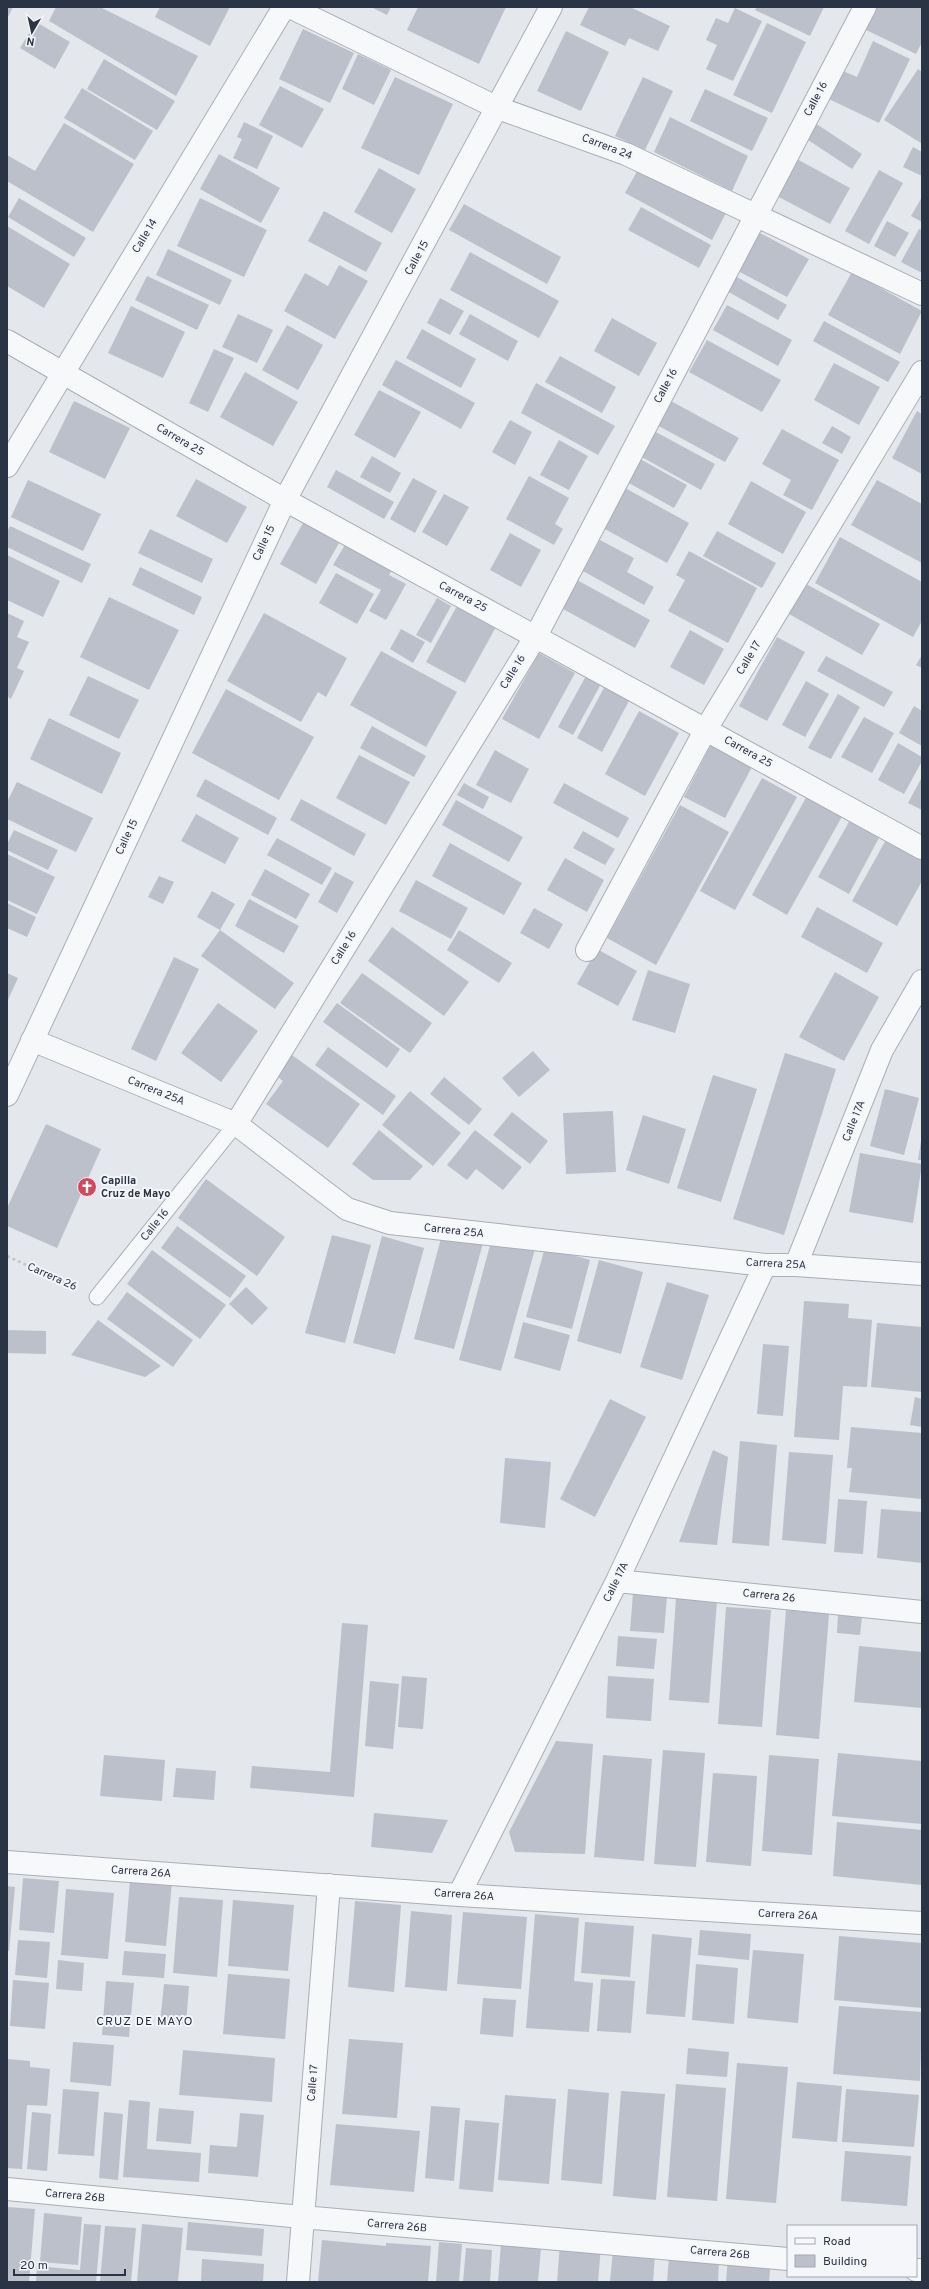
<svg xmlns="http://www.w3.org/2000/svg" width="929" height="2289" font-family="Overpass,sans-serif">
<rect width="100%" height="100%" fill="#e4e7ec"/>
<path fill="#bbc0ca" d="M7,7H13L7,19Z
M56,7H100L198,56L176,96L49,21Z
M160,7H230L210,46L155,17Z
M371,7H391L387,15Z
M418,7H506L479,64L407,30Z
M589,7H630L670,26L658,51L629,38L625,46L580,25Z
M757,7H824L810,36L755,10Z
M874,7H922V42L916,54L864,29Z
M735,8L762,21L733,81L706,69L717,45L706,40L716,18L728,23Z
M36,22L70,42L55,69L20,48Z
M767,23L806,42L772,113L733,95Z
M303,29L354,53L330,103L279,79Z
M566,31L609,52L581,111L537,91Z
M873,41L910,59L879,123L829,99L843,71L857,77Z
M358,54L391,70L374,105L342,89Z
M104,59L175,101L157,130L87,89Z
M918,69L922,72L921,143L884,120Z
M395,77L453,104L419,175L361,148Z
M643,77L673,91L645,150L615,136Z
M280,86L324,109L302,148L259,125Z
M82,88L153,131L135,160L64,118Z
M705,89L768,118L752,151L690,121Z
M670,117L748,156L732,191L654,152Z
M812,121L862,154L852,169L802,136Z
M244,122L273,136L257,169L233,158L242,139L237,137Z
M64,123L134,164L93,232L7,181V155L35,171Z
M913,147L922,152V176L903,167Z
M219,154L280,188L261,223L200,189Z
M795,158L850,188L830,224L775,195Z
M640,166L726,213L712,240L625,193Z
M379,168L416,189L392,233L354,212Z
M879,170L903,183L869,244L845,231Z
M922,197V222L911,216Z
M19,198L86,238L74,257L8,217Z
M200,198L267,230L244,277L177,246Z
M464,204L561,257L547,284L449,230Z
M641,207L711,245L699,268L628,230Z
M324,211L382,243L366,272L308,241Z
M887,221L909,233L895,257L874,246Z
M7,226L70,264L44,308L7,286Z
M919,229L922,230V273L901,262Z
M758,232L809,259L787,297L736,270Z
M168,249L232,280L220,305L156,275Z
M470,252L559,301L539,338L450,290Z
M339,265L368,281L335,339L284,311L305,273L328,286Z
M852,272L922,311L900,354L828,315Z
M147,276L209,305L197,330L135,300Z
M735,276L787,305L778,320L727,291Z
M440,298L464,311L450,335L427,323Z
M727,305L792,340L778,366L713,330Z
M131,306L185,332L163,378L108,353Z
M238,314L273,330L257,363L222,347Z
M470,314L518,341L508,361L459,334Z
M612,318L657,343L639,376L594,351Z
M824,321L900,362L888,382L813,341Z
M287,325L323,345L298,390L262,370Z
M422,329L476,359L461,388L406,358Z
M707,340L781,380L762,412L689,372Z
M214,349L234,358L208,412L189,403Z
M560,356L616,387L602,413L545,382Z
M396,360L475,403L461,429L382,385Z
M834,363L880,387L859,425L814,400Z
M245,372L298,402L273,446L220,417Z
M536,383L615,426L598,455L521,413Z
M379,390L421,412L395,458L354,435Z
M669,400L739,438L725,462L655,424Z
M74,401L130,428L105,479L49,452Z
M917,411L922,414V474L892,458Z
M510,420L532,432L515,465L492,452Z
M832,426L851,437L842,454L822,443Z
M782,429L839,460L812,510L783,495L791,480L762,464Z
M654,431L715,464L701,490L640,456Z
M559,440L588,456L569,490L540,475Z
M372,456L401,473L390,493L360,477Z
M640,459L687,485L674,508L627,482Z
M336,470L394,502L384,519L327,487Z
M529,476L569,498L555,524L563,529L554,545L506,519Z
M413,478L437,491L415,533L390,519Z
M196,479L247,507L227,543L176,516Z
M28,480L101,514L83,551L11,517Z
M877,480L922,504V563L851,525Z
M751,481L806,512L783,554L728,524Z
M625,488L689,523L667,563L603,528Z
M444,494L469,507L447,546L422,532Z
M303,523L339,543L316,584L280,564Z
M10,526L91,564L82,583L7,547V532Z
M150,529L213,559L202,583L138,553Z
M717,531L776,563L762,588L703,556Z
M510,533L541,550L521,587L490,570Z
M840,537L922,582V621L913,637L815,583Z
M600,540L634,558L627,572L654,587L644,605L583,571Z
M346,543L393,568L389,575L406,584L386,620L369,611L381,590L333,565Z
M689,551L757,588L728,643L668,611L685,580L676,575Z
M7,555L60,581L43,617L7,600Z
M140,567L202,597L194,615L132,585Z
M336,573L374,594L357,624L319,603Z
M577,580L650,620L635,648L561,608Z
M806,584L880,624L862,655L789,614Z
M109,597L179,630L149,690L80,657Z
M437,598L451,606L431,643L416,635Z
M457,606L496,627L465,683L426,662Z
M7,613L24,621L17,637L29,642L17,668L24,671L11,699L7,696Z
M264,613L347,658L326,697L318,692L301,722L227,681Z
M401,629L425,642L413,663L390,649Z
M690,630L724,649L704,685L670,667Z
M777,637L805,652L767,721L739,706Z
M381,651L457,692L426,747L350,705Z
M539,653L575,673L539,739L502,719Z
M922,655V668L916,665Z
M826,656L893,692L884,707L817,671Z
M88,676L139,700L119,739L69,715Z
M586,676L601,684L573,735L558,727Z
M806,681L829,694L805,737L782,725Z
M605,686L630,699L602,752L577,738Z
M226,689L314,737L279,800L192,753Z
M838,694L860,707L831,759L808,748Z
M914,706L922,711V746L899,733Z
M639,711L679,733L645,796L605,774Z
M864,717L894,733L872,773L841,757Z
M49,718L121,753L102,794L30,759Z
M372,726L426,756L414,777L360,748Z
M712,743L753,765L725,818L684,797Z
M898,743L922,757V761L904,794L878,780Z
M495,750L529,769L511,803L476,785Z
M359,755L410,782L386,825L336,798Z
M922,777V810L908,803Z
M762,778L797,797L735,910L700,891Z
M205,779L277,818L268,835L196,796Z
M17,782L93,818L76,852L7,819V802Z
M464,783L489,797L483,809L457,795Z
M564,783L629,818L618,838L553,803Z
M808,794L844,813L787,915L752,895Z
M301,799L366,834L354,856L290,820Z
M456,800L523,837L509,862L442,825Z
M680,805L729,832L656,965L607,938Z
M196,814L239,838L225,864L181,841Z
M850,820L880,836L849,894L818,877Z
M14,830L58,850L48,870L7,850V844Z
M583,831L615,849L605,865L573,848Z
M277,838L332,868L322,885L267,855Z
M887,838L922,858V881L897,926L852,901Z
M450,843L522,883L504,915L432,876Z
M7,854L55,877L37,914L7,900Z
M565,858L604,880L587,912L547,890Z
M265,869L310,894L296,919L251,895Z
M335,872L354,882L337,913L318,902Z
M159,876L174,882L163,904L148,897Z
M416,880L468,908L451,939L399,911Z
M212,891L235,904L220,930L197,917Z
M249,899L299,926L284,953L235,926Z
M7,903L36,917L27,937L7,928Z
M817,907L883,943L867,973L801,937Z
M534,908L563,924L549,949L520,933Z
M392,927L469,982L444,1016L368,961Z
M220,930L294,983L275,1009L201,956Z
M459,930L512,963L499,983L447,950Z
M597,949L637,971L618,1006L577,984Z
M174,957L199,969L156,1061L131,1049Z
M648,970L690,984L675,1033L632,1020Z
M835,972L879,997L844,1061L799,1037Z
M7,973L18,978L7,1002Z
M362,973L432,1023L410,1053L340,1003Z
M218,1003L258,1031L221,1082L181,1053Z
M337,1003L400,1049L387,1068L323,1022Z
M328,1047L396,1096L383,1115L315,1065Z
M533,1051L550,1070L519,1097L502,1078Z
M289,1053L360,1104L328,1148L266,1104L283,1081L274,1074Z
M785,1053L836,1069L784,1235L733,1219Z
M713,1075L757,1089L721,1202L677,1188Z
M444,1077L482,1109L469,1125L430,1094Z
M885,1089L919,1098L904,1155L870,1146Z
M410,1091L461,1133L433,1166L382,1125Z
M613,1111L616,1172L566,1174L563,1113Z
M512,1112L548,1141L530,1164L493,1135Z
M643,1115L686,1129L669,1184L626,1170Z
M46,1124L101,1149L57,1248L7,1226V1208Z
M379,1130L423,1166L410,1180H373L352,1164Z
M475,1130L522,1167L503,1190L476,1169L467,1180L447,1165Z
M921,1141H922V1160H918Z
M860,1153L922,1164L913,1223L849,1212Z
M206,1179L285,1237L257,1276L178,1218Z
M177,1226L246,1276L230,1298L161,1248Z
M443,1231L483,1243L454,1349L414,1339Z
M332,1235L371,1245L345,1343L305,1333Z
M382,1236L424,1248L395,1354L353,1343Z
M492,1238L535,1249L501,1371L459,1360Z
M545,1247L590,1260L572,1329L526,1317Z
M152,1250L226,1305L200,1339L127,1284Z
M599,1260L643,1272L621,1354L577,1341Z
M667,1282L709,1295L682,1380L640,1367Z
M246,1287L268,1308L252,1325L229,1304Z
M127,1292L193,1340L173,1367L107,1319Z
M804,1301L849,1304L848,1318L872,1320L867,1387L843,1386L839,1440L794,1437Z
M98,1320L161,1366L145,1377L71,1355Z
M523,1322L570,1335L560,1371L514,1358Z
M877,1323L922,1327V1392L871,1387Z
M7,1330L46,1331V1354L7,1353Z
M763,1344L789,1346L783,1416L757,1414Z
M915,1397L922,1399V1427L910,1425Z
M610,1399L646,1417L595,1517L560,1499Z
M851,1427L922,1433V1499L849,1492L852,1468H847Z
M740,1441L777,1445L769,1546L732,1543Z
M713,1450L728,1457L717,1545L679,1542Z
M789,1452L833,1455L826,1544L782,1540Z
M505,1458L551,1462L545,1528L500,1523Z
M838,1499L867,1501L863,1554L834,1552Z
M881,1509L922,1512V1563L877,1558Z
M633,1593L667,1596L664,1633L630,1631Z
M676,1598L717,1601L709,1703L669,1700Z
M726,1607L771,1610L762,1727L718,1724Z
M786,1610L829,1614L819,1739L776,1735Z
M838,1615L862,1617L860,1635L837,1633Z
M342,1623L368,1625L354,1797L250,1788L252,1766L330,1772Z
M618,1636L657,1639L654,1669L616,1666Z
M859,1646L922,1652V1708L854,1702Z
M402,1676L427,1678L423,1729L398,1727Z
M608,1676L654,1679L651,1721L606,1718Z
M370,1681L399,1684L393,1749L365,1746Z
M556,1741L593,1744L585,1854L515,1852L509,1832Z
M663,1750L705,1753L696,1867L654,1864Z
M838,1753L922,1761V1824L832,1816Z
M104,1755L165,1760L162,1801L100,1796Z
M603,1755L652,1759L644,1861L594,1857Z
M769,1755L819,1759L812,1855L762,1851Z
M176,1768L216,1771L214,1800L173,1797Z
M713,1773L757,1776L751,1866L706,1862Z
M374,1813L448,1820L432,1853L371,1847Z
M837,1822L922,1830V1885L833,1876Z
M23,1878L59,1881L54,1933L19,1930Z
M130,1879L172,1882L166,1946L125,1942Z
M7,1886L15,1887L9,1951H7Z
M66,1889L114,1893L108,1959L61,1955Z
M179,1897L223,1900L217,1977L173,1973Z
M233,1900L294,1905L288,1971L228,1966Z
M355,1901L401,1905L394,1992L348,1987Z
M411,1911L452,1915L447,1991L405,1987Z
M463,1912L527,1917L521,1989L457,1984Z
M535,1914L579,1918L574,1981L593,1983L589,2032L526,2028Z
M585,1922L634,1926L630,1977L581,1973Z
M700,1930L751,1934L749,1960L698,1955Z
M652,1934L692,1938L685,2017L646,2014Z
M839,1936L922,1943V2008L834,2000Z
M18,1940L50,1942L47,1978L15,1975Z
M753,1950L804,1954L798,2023L747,2018Z
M124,1951L166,1954L164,1978L122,1975Z
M58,1960L84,1963L82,1991L56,1989Z
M696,1964L738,1968L734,2024L692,2020Z
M228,1974L290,1979L285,2039L223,2034Z
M601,1979L635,1981L631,2033L597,2031Z
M13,1980L49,1983L45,2029L10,2026Z
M106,1981L134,1983L129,2037L102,2035Z
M164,1984L189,1986L186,2024L160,2022Z
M483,1998L516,2000L513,2037L480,2034Z
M839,2006L922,2012L920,2081L833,2074Z
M349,2039L403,2043L397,2118L342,2114Z
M73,2042L114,2045L111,2086L70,2082Z
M688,2048L729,2052L727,2077L686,2074Z
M183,2050L275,2058L272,2102L179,2095Z
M7,2059L30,2061V2067L50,2069L47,2106L27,2105L22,2169L7,2168Z
M737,2063L788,2067L776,2203L726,2199Z
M797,2082L842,2086L837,2142L792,2138Z
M676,2084L726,2088L717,2201L667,2197Z
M63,2089L99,2092L94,2156L58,2154Z
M568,2089L609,2093L602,2184L561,2180Z
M846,2089L919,2095L914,2147L842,2142Z
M621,2091L665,2094L656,2200L613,2196Z
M505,2095L556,2099L549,2184L498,2180Z
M129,2100L150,2102L147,2149L201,2153L199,2182L123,2177Z
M431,2106L460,2108L454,2181L425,2178Z
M159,2108L194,2111L191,2144L156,2141Z
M32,2112L51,2114L47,2171L27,2169Z
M104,2112L123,2114L118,2180L99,2178Z
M240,2113L264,2115L258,2177L208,2173L210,2145L237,2147Z
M465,2120L499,2123L493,2192L459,2189Z
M336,2124L420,2131L414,2192L330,2185Z
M845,2151L911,2156L907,2206L841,2201Z
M7,2207L35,2209L29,2282H7Z
M44,2213L82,2217L78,2265L40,2262Z
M188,2222L264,2229L262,2256L186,2250Z
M84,2224L101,2225L96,2282H36L37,2266L80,2270Z
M142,2224L183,2228L178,2282H137Z
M105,2226L136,2228L131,2282H100Z
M322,2240L386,2246V2243L431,2246L428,2282H318Z
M439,2242L462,2244L459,2282H436Z
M560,2243L601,2247L598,2282H557Z
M501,2244L541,2248L538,2282H498Z
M466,2248L492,2250L490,2282H463Z
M613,2250L655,2254L653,2282H610Z
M669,2257L719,2261L718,2282H667Z
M728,2257L771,2261L769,2282H726Z
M202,2259L264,2264L263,2282H201Z"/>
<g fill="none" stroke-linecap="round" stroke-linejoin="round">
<g stroke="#a9aeb7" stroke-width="17">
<path id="lane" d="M97,1297L236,1124"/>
</g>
<g stroke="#a9aeb7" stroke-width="24">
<path id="street" d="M290,7L498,108L626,154L922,294
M7,341L285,500L922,848
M7,466L284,7
M587,950L706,729L922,372
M32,1040L236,1124L347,1209L390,1223L765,1265H796L922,1274
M7,1095L285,500L551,7
M236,1124L536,636L865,7
M796,1265L882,1050L922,981
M617,1581L922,1612
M7,1862L459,1895L922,1923
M459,1895L617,1581L765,1265
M7,2189L302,2217L788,2259
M916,2270H922
M298,2282L329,1885"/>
</g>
<path stroke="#c2c5cb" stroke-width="2.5" stroke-dasharray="3 3" stroke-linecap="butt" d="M7,1256L72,1286"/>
<use href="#lane" stroke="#f7f8fa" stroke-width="15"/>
<use href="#street" stroke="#f7f8fa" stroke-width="22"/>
</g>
<defs>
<g id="church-disc" transform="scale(1)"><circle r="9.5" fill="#d1495b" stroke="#f4f6f9"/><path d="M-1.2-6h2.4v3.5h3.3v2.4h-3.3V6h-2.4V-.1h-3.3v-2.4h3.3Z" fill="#fff"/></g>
</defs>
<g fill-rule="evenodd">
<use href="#church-disc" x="87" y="1187"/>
</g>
<g text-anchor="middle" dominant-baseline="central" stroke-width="4" stroke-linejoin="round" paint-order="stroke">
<g font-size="11" fill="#2b3445" stroke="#f4f6f9">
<text transform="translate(816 99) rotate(-62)">Calle 16</text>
<text transform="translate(607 147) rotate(21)">Carrera 24</text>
<text transform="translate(145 236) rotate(-59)">Calle 14</text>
<text transform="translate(417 258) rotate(-61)">Calle 15</text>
<text transform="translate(666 386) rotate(-62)">Calle 16</text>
<text transform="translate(180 440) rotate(30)">Carrera 25</text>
<text transform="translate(264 543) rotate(-65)">Calle 15</text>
<text transform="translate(463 597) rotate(28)">Carrera 25</text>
<text transform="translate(749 658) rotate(-59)">Calle 17</text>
<text transform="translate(513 672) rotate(-58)">Calle 16</text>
<text transform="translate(748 752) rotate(29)">Carrera 25</text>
<text transform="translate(127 837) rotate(-65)">Calle 15</text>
<text transform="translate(344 948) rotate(-58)">Calle 16</text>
<text transform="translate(156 1091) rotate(22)">Carrera 25A</text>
<text transform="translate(854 1121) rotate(-68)">Calle 17A</text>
<text transform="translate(155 1225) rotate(-51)">Calle 16</text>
<text transform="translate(454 1231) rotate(6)">Carrera 25A</text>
<text transform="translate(776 1264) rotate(3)">Carrera 25A</text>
<text transform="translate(52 1277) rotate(24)">Carrera 26</text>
<text transform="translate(616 1582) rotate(-64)">Calle 17A</text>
<text transform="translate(769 1596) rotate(6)">Carrera 26</text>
<text transform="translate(141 1872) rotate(4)">Carrera 26A</text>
<text transform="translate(464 1895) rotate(4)">Carrera 26A</text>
<text transform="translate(788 1915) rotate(3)">Carrera 26A</text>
<text transform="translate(313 2083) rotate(-85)">Calle 17</text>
<text transform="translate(75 2196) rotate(5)">Carrera 26B</text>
<text transform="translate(397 2226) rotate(5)">Carrera 26B</text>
<text transform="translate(720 2253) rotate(5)">Carrera 26B</text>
</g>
<g font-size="11" font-weight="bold" fill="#2b3445" stroke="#f4f6f9" text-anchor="start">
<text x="101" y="1181">Capilla<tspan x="101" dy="13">Cruz de Mayo</tspan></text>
</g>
<g font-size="12" letter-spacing="1" fill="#1d2536" stroke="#f4f6f9">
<text x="145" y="2022">CRUZ DE MAYO</text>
</g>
</g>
<rect width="929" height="2289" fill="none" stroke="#2b3445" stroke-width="16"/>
<rect x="787" y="2225" width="130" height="52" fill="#f4f6f9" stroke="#a4a8b1"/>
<rect x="795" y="2238" width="20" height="6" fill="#f7f8fa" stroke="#a4a8b1"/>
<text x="823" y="2245" font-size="12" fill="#2b3445">Road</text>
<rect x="795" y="2255" width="20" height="12" fill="#bbc0ca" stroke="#a4a8b1"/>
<text x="823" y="2265" font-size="12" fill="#2b3445">Building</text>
<g transform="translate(32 32) rotate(189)" stroke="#f4f6f9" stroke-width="3" paint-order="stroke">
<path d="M0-3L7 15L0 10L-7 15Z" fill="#2b3445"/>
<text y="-6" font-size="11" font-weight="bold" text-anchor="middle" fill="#2b3445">N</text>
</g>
<path d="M14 2269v6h111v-6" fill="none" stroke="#2b3445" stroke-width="2"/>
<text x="20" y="2269" font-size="12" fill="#2b3445" stroke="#f4f6f9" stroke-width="3" paint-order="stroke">20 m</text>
</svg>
